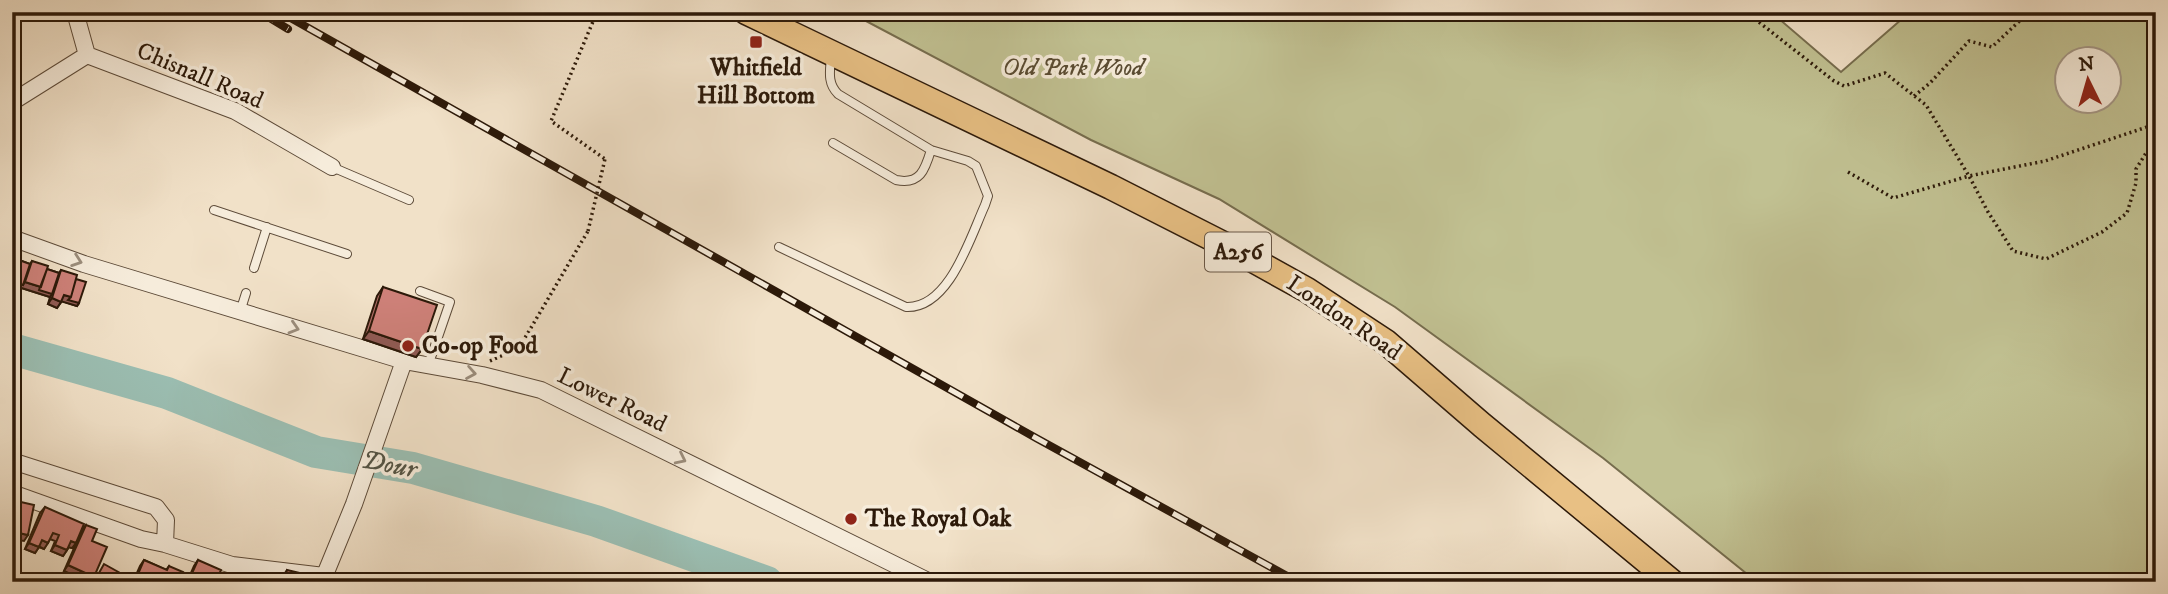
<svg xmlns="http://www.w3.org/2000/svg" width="2168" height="594" font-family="'IM FELL DW Pica',serif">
<rect width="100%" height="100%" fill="#f1e1c8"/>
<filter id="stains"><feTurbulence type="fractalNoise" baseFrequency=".00286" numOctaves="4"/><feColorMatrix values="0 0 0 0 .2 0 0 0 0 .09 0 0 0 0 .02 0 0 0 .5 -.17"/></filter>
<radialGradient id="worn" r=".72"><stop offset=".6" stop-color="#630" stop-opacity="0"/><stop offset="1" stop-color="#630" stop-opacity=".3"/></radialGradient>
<path fill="#c1c192" stroke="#766d4e" stroke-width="2" fill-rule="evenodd" d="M849,12H1771L1841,72L1910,12H2156V582H1757L1603,458L1395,307L1219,199L1091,140ZM2066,60H2108V102H2066Z"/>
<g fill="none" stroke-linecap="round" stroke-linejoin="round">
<path stroke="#9bbeb2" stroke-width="32" d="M12,349L167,393L316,452L413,468L596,521L767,582"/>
<g stroke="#5d4b39" stroke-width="10">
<path id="service" d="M833,143L896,180C920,185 925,170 931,150
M332,167L409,200
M214,210L347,254
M779,247L906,307C949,309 970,238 985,205L988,196L976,166L968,161L931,150L838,94C827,83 830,71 831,56
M254,268L267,227
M420,291L450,302L428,366
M240,312L246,293"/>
</g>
<g stroke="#5d4b39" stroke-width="18">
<path id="minor" d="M75,12L87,55
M12,102L87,55L235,111L332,167
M12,238L84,264L404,361L482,375L541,390L930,582
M12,461L156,507L166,520L165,544
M12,493L141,539L165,544L232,565L324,576L335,582
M322,582L354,504L404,361"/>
</g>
<g stroke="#2c1909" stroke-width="27">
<path id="primary" d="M746,12L1111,187L1235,250L1307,290L1386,342L1482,425L1672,582"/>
</g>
<path stroke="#2c1909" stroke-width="3.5" stroke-dasharray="2 3.5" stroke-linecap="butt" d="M597,12L551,121L605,159
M1746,12L1834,81L1844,86L1885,73L1926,105L1969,176L2045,161L2156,124
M1914,96L1930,83L1969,41L1992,47L2029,12
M1848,172L1893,198L1969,176L1988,212L2013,251L2046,259L2102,232L2127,213L2136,183V169L2156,137
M490,361L519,348L588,231"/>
<use href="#service" stroke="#f6ecdb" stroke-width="8"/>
<use href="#minor" stroke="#f6ecdb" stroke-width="16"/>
<use href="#primary" stroke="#e8c084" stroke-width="24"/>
<g stroke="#2c1909" stroke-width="8">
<path id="rail" d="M260,12L288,29
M280,12L1036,438L1298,582"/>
</g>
<use href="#rail" stroke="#f6ecdb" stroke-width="5" stroke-dasharray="16" stroke-linecap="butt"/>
<path stroke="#2c1909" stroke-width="3.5" stroke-dasharray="2 3.5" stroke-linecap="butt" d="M588,231L605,159"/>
</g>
<path fill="#b06e67" stroke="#2c1909" stroke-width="2" d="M19,260L30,264L32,261L47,269L59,273L61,270L76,279L79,303L77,306L62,301L57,308L48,304L50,297L12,285V276Z
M383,287L422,349L416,357L363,339L377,296Z
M45,507L76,543L72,548L69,547L63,556L51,551L55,541L50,539L44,549L39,547L35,553L25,549L40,513Z
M86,525L92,541L94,577L90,582L64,571L82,530Z
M144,560L166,570L169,566L178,582H133L140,566Z
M198,560L216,582H187L194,566Z
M287,570L306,582H281L283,576Z"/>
<path fill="#905a54" stroke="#2c1909" stroke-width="2" d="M12,281L23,285L25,282L41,287L52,294L50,297L12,285Z
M64,295L71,297L79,303L77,306L60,301Z
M52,298L61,302L57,308L48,304Z
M369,331L422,349L416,357L363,339Z
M14,532L28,535L24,541L12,539V535Z
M42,540L48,543L44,549L38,546Z
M71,541L76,543L72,548L67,547Z
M29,543L39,547L35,553L25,549Z
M55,545L67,550L63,556L51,551Z
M68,565L94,577L90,582H88L64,571Z"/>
<path fill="#cd8078" stroke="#2c1909" stroke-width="2" d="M19,260L30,264L23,285L12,281Z
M32,261L48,266L41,287L25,282Z
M47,269L59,273L52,294L39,290Z
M61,270L77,275L71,297L64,295L61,302L52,298Z
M76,279L86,282L79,303L68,300L71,297Z
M383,287L437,305L422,349L369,331Z
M12,500L34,505L28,535L14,532L13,538L12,537Z
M45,507L84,524L76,543L71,541L67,550L55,545L59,535L53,533L48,543L42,540L39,547L29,543Z
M86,525L97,529L92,541L107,547L94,577L68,565Z
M144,560L167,570L169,566L183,572L178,582H138L135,581Z
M198,560L221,570L216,582H188Z
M104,564L131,579L129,582H99L95,580Z
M287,570L308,575L306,582H284Z
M253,578L262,582H251Z"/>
<defs><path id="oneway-chevron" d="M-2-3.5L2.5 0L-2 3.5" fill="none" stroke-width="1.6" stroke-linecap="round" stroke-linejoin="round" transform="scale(1.75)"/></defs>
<g stroke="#9b8d7c">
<use href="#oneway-chevron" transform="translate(77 261) rotate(19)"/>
<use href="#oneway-chevron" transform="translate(294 328) rotate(17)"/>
<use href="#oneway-chevron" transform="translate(471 373) rotate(10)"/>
<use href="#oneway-chevron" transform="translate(681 459) rotate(26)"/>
</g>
<g fill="#8f2418" stroke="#f6ecdb" stroke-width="2.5">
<rect x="749" y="35" width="14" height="14" rx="3.5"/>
<circle cx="408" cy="346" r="7"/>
<circle cx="851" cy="519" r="7"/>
</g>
<g text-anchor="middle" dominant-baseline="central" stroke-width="7" stroke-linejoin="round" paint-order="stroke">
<rect fill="#f6ecdb" stroke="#695848" stroke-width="2" x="1205" y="232.5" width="66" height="39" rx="5"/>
<g font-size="23" font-weight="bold" fill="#2c1909">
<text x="1238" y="252">A256</text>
</g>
<g font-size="24" font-weight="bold" fill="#2c1909" stroke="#f6ecdb" text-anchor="start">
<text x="756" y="68" text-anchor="middle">Whitfield<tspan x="756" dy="28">Hill Bottom</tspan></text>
<text x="422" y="346">Co-op Food</text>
<text x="865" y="519">The Royal Oak</text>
</g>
<g font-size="24" font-style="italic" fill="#594b32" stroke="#f6ecdb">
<text x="1073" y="68">Old Park Wood</text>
</g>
<g font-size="24" fill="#2c1909" stroke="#f6ecdb">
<text transform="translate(200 76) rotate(23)">Chisnall Road</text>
<text transform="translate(1344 318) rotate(34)">London Road</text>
<text transform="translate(612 400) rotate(26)">Lower Road</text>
</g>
<g font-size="26" font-style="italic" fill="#535344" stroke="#f6ecdb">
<text transform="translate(389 465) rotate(11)">Dour</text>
</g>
</g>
<rect width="2168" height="594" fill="none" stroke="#f1e1c8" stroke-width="42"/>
<rect x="14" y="14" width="2140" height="566" fill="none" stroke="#2c1909" stroke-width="3.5"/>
<rect x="21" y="21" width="2126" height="552" fill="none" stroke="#2c1909" stroke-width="2"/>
<g transform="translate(2088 80) rotate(355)"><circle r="33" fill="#f6ecdb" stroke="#a59887" stroke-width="2"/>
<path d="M0-5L12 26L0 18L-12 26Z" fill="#8f2418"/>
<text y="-10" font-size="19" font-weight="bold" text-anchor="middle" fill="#2c1909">N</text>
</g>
<rect width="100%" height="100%" filter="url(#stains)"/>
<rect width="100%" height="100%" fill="url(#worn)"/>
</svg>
